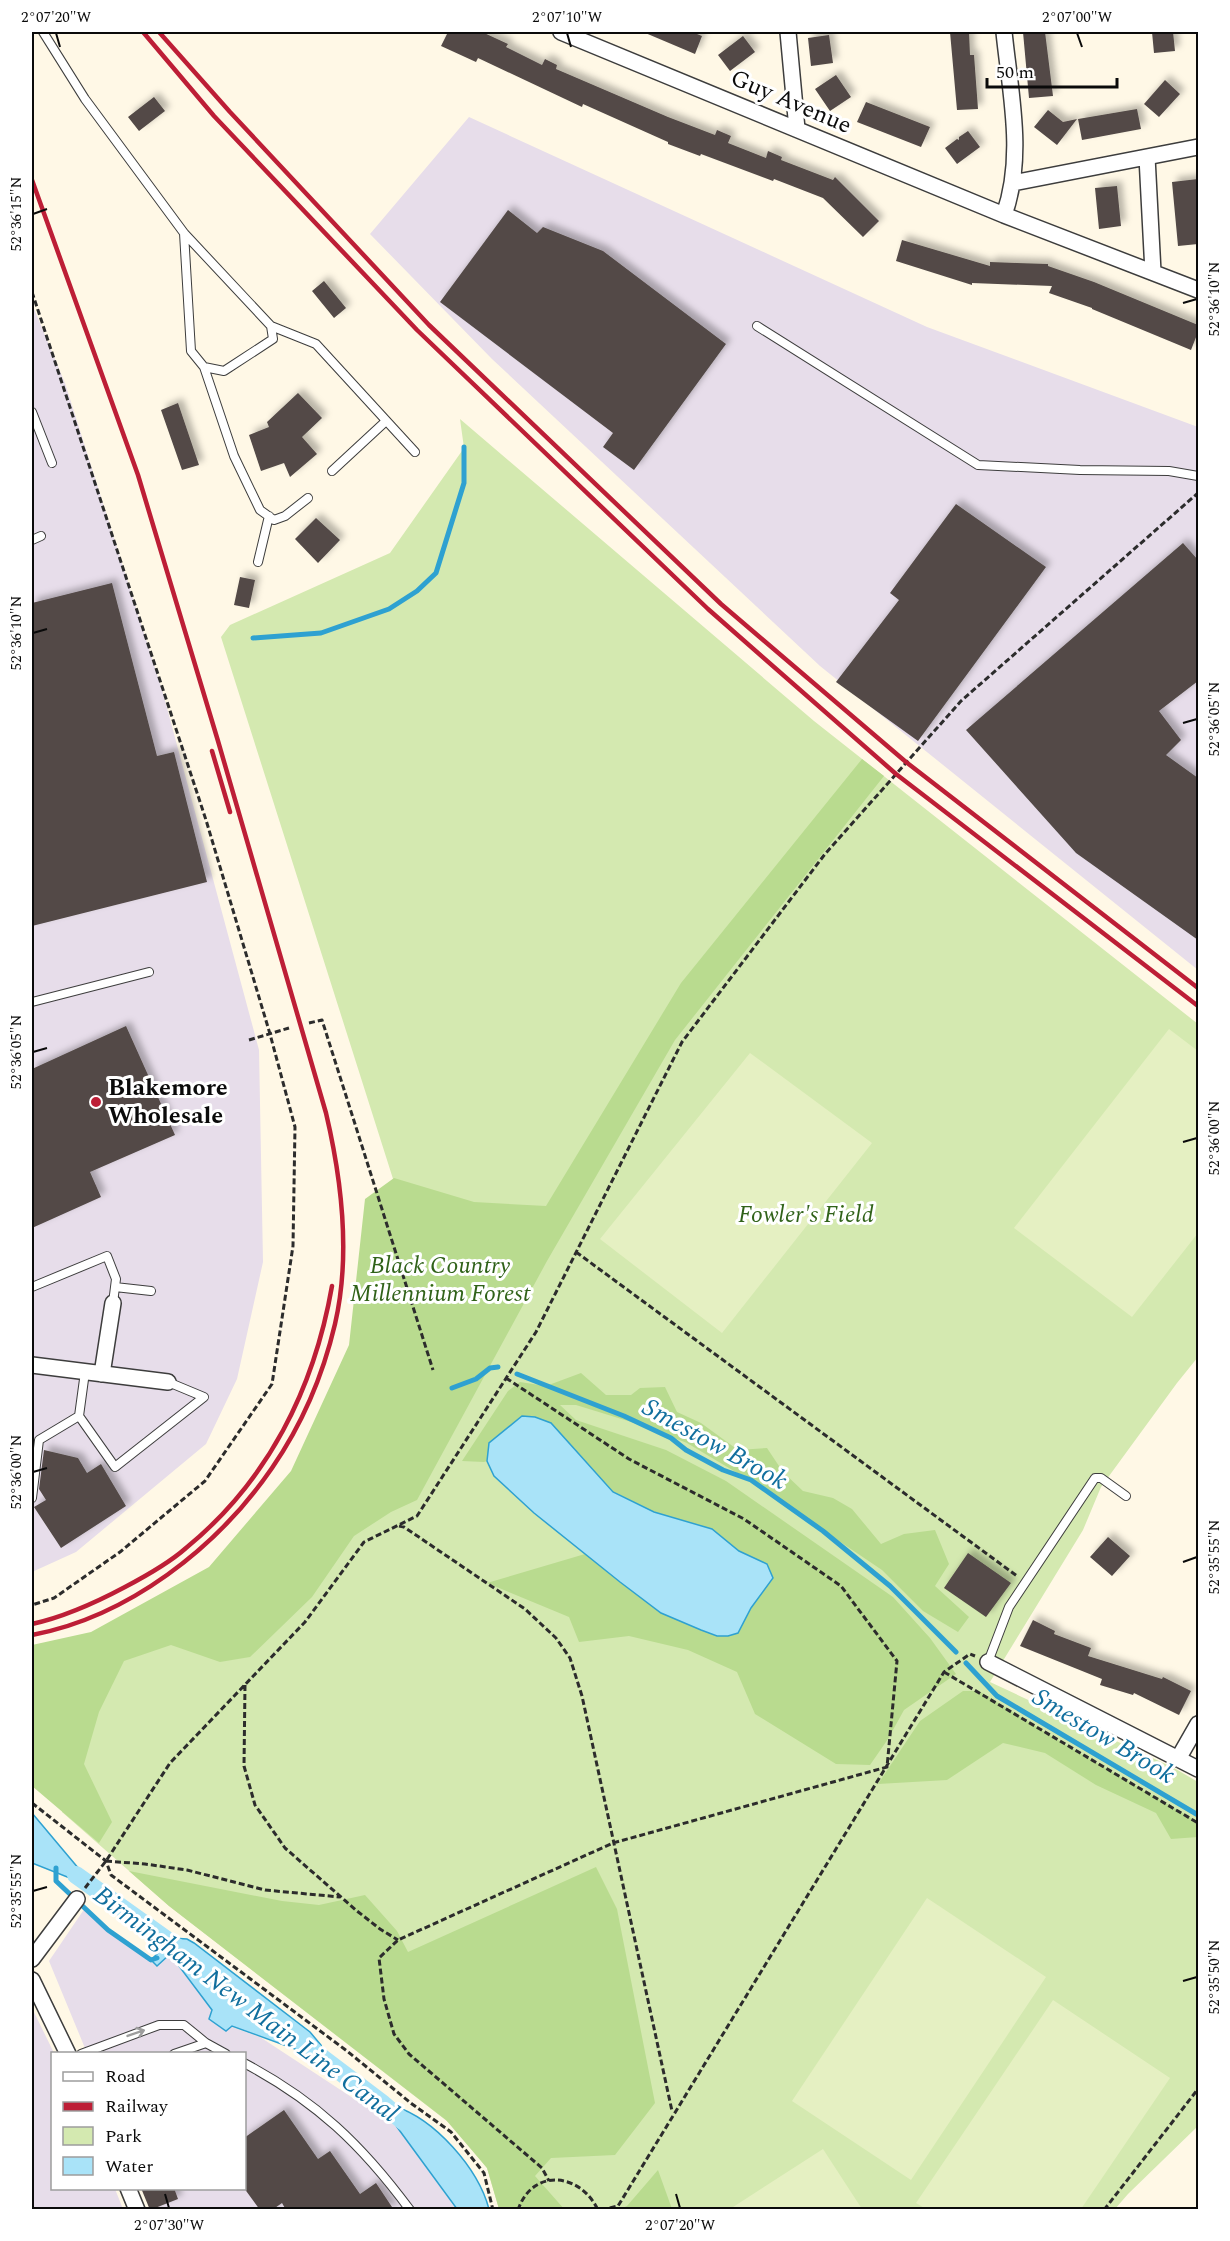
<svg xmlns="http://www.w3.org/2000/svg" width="1230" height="2241" font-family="Spectral,serif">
<defs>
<filter id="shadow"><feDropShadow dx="5" dy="-5" stdDeviation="3" flood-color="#0004"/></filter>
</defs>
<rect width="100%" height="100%" fill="#fff8e6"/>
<path fill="#e7ddea" d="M469,117L927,327L1198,427V970L820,666L492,359L370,234Z
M32,304L65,383L163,693L259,1050L263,1262L237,1379L206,1444L76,1552L32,1572Z
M85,1908L108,1930L157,1966L170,1953L213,2010L209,2019L260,2037L397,2127L456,2209H152L143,2189L244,2188V2054L87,2053L49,1961Z
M32,2008L54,2053L52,2054V2188L115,2189L123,2209H32Z"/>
<path fill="#d4e9b0" d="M460,419L814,721L1198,1024V1357L1177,1383L1101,1487L1083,1530L990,1682L1174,1768L1198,1782V2126L1128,2194L1115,2209H499L487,2168L452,2125L169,1906L62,1812L68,1737L89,1664L239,1571L414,1245L221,637L230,625L390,553L464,448Z"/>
<path fill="#b9db8f" d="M862,759L884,776L675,1040L547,1261L417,1500L391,1512L354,1536L312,1597L250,1657L220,1662L171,1645L124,1661L99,1712L84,1764L112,1822L99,1843L32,1786V1645L91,1632L209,1567L291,1471L349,1345L365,1199L394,1178L474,1202L546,1206L681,983Z
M581,1373L606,1395H631L640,1388L665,1387L677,1412L701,1423L738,1450L767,1448L783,1472L803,1491L833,1498L852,1509L881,1544L904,1534L935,1530L949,1564L935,1586L969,1617L958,1632L923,1611L882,1570L744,1477L687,1443L641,1425L576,1405H560L576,1420L666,1450L726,1481L893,1597L930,1638L956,1674L904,1710L888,1739L870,1765L836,1764L755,1714L737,1672L688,1650L629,1636L579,1642L569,1617L487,1583L585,1554L661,1613L738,1633L751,1608L767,1564L739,1552L712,1529L654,1512L613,1492L551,1423L489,1443L487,1461L484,1462L462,1461L508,1391L520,1382L546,1386Z
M963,1691H979L1061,1742L1198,1822V1837L1171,1839L1156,1813L1096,1785L1045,1753L1003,1743L947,1780L878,1784L920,1721Z
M596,1867L617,1909L655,2103L615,2155L551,2158L535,2176L565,2210L499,2209L487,2168L446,2120L169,1906L129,1871L282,1901L319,1905L365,1895L397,1931L408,1952Z
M658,2170L672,2209H620L627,2206Z"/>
<path fill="#e5f0c2" d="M1169,1029L1198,1051V1233L1132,1317L1014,1228Z
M750,1053L872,1143L722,1333L600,1239Z
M927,1898L1046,1977L911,2180L792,2101Z
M1053,2000L1170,2078L1081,2209H926L916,2203Z
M823,2149L862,2209H730Z"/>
<path fill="#a9e3f8" stroke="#2ea1d1" stroke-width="1.5" d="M522,1416L535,1417L551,1423L613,1492L654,1512L712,1529L739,1551L767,1564L773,1578L751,1608L738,1633L728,1636H717L701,1630L661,1613L620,1582L534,1513L494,1476L487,1461L489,1443Z
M32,1813L95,1888L32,1863Z
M172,1938L187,1939L194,1943L310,2032L321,2045L325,2060L232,2026L226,2031L209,2019L212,2010L170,1954L157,1966L151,1960L167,1944L168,1940Z
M394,2106C435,2119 478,2168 489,2209H457L397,2127L387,2107Z"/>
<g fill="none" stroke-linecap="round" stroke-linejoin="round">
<path stroke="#2ea1d1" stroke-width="5" d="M253,638L321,633L389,609L417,591L436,573L464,483V447
M517,1374L624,1416L671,1438L686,1450L723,1470L751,1480L823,1531L890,1586L956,1652
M452,1388L476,1379L490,1368L498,1367
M966,1663L997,1696L1198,1815
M56,1868V1881L108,1930L151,1960L157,1958"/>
<path stroke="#a9e3f8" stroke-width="18" d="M76,1875L188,1955
M305,2045L383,2104L404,2122"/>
</g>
<path fill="#524946" filter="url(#shadow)" d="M448,32H482L508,44L506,47L542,65L545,59L557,65L556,69L668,117L715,135L717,130L731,136L728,143L766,158L768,151L782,157L781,160L833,180L835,177L879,221L863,237L823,198L774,179L773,181L701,154L700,156L668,144V142L583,104L582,107L478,58L476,62L441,46Z
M643,32H692L702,36L695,54Z
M950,32H969L970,55H974L978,109L957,110Z
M1023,32H1045L1053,96L1029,98Z
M1152,32H1173L1175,51L1154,53Z
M829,35L833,63L811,66L808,38Z
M743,36L755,52L730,71L718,55Z
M836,75L851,97L830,111L815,89Z
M1165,80L1180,94L1159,117L1144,104Z
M154,97L165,111L139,131L128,117Z
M866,102L930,127L921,147L857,122Z
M1137,109L1141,129L1082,140L1078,119Z
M1048,110L1063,122L1077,119L1057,145L1034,127Z
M968,131L980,147L957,164L945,148L957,139L959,140V137Z
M1198,179V244L1178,246L1172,182Z
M1117,186L1121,226L1099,229L1095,188Z
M508,210L537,233L543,227L603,251L726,344L634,470L603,447L613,433L440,302Z
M902,240L990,266V262L1048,264V266L1094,282L1198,325V332L1191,350L1092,309V308L1049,293L1052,286L972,283V285L896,261Z
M324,281L346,308L334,318L312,291Z
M298,393L322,418L302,437L317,454L290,477L284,463L261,471L249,435L269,427L267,422Z
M178,403L199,465L182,470L161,410Z
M956,504L1046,567L918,741L836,682L899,600L890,593Z
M316,518L340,540L318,563L295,539Z
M1183,543L1198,560V681L1159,711L1181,740L1166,755L1198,778V940L1076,853L966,730Z
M240,577L255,580L249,608L234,605Z
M112,583L157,756L174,752L207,882L32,926V603Z
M126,1026L175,1135L90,1172L101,1197L32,1228V1069Z
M44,1450L78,1458L87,1473L101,1464L126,1506L61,1548L34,1507L46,1500L39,1489Z
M1108,1537L1130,1556L1112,1576L1090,1557Z
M968,1553L1011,1583L986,1617L944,1588Z
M1033,1620L1055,1631L1054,1634L1091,1648L1088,1656L1162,1679L1163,1677L1191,1691L1179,1715L1134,1693L1133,1695L1100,1685L1102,1679L1020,1646Z
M284,2110L318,2159L330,2151L360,2194L376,2183L394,2210H286L282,2203L272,2210H260L244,2188V2138Z
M141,2188H174L178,2199L150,2210Z"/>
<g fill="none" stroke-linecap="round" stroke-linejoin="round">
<g stroke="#3d3d3d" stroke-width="10">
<path id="service" d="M43,32L85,99L184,233L271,326L273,339L224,371L204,367L191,351L184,233
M271,326L316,344L415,452
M757,326L978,465L1080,470L1169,471L1198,476
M204,367L234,456L260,510L274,520L285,516L308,498
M32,412L52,463
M332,471L386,421
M32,540L41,536
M258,562L269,516
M32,1002L149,972
M32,1287L107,1256L116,1279L113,1303
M115,1287L151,1291
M85,1372L79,1416L115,1467L204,1397L168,1382
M32,1498L39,1440L79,1416
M988,1662L1009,1607L1095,1478H1101L1126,1496
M81,2054L159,2025H184L206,2043L226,2054
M174,2054L206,2043
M244,2063C316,2101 362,2145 410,2210"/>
</g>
<g stroke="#3d3d3d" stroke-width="18">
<path id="minor" d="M561,32L1004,215L1198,290
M788,32L797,129
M1004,32C1010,92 1025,156 1004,215
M1147,157L1153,272
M1013,183L1198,147
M32,1365L168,1382
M102,1374L113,1303
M988,1662L1198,1769
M1178,1759L1198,1724
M32,1959L77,1899
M32,1980L68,2054
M128,2188L137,2210"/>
</g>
<path stroke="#2c2c2c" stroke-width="3" stroke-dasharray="6 3" stroke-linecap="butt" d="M32,292L206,820L270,1034L295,1127L293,1246L272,1384L205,1481L120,1552L54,1598L32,1605
M309,1023L322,1020L433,1370
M249,1040L289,1028
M576,1252L1017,1576
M506,1378L629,1459L744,1519L841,1586L897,1661L887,1767L613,1843L398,1940L379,1958L384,1999L394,2034L409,2054L542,2168L549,2181
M399,1526L404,1527L525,1609L556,1638L570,1658L582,1696L672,2111
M944,1672L1198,1823
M245,1685L244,1766L255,1805L285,1848L357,1911L380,1929L398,1940
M32,1803L106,1861L111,1875L347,2051L412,2104L451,2132L484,2173L493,2210
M106,1861L145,1864L187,1870L265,1890L340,1897
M85,1888L106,1861L170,1763L305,1622L364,1542L417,1516L536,1332L682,1042L825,854L961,701L1198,493
M518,2210C532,2168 580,2172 598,2210
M601,2210L618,2206L944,1672L970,1654L975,1656
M1104,2210L1198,2089"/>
<use href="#service" stroke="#fff" stroke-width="8"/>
<use href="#minor" stroke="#fff" stroke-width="15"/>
<path stroke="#bd1e36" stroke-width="4.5" d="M143,32L214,116L417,330L708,609L896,774L1198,1006
M159,32L230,112L429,325L721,604L906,762L1198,988
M32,180L138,475L218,741L326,1113C342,1181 351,1255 335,1324C323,1375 301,1426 272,1468C217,1548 128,1617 32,1635
M212,751L230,812
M32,1624C64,1617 95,1603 125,1587C146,1576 168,1564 186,1548C268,1481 314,1389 332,1286"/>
</g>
<defs><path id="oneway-shaft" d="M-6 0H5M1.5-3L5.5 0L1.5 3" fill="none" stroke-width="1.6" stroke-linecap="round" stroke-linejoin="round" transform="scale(1.5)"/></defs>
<use stroke="#9d9d9d" href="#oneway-shaft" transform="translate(136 2033) rotate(-19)"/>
<path fill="none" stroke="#0a0a0a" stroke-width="2" d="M56,33L60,47M567,33L571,47M1077,33L1082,47M33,214L47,209M1183,303L1197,299M33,633L47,629M1183,723L1197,719M33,1052L47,1048M1183,1142L1197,1138M33,1472L47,1468M1183,1562L1197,1557M33,1891L47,1887M1183,1981L1197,1977M165,2194L169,2208M676,2194L680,2208"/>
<circle fill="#bd1e36" stroke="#fff" stroke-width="2" cx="96" cy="1102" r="6"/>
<g text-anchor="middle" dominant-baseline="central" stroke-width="6" stroke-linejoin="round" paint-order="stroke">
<g font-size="24" fill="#0a0a0a" stroke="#fff">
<text transform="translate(791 102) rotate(23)">Guy Avenue</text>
</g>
<g font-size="24" font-weight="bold" fill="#0a0a0a" stroke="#fff" text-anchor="start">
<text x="108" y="1088">Blakemore<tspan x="108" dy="28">Wholesale</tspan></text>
</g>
<g font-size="24" font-style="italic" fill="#306219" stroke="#fff">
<text x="806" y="1215">Fowler's Field</text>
<text x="440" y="1266">Black Country<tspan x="440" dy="28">Millennium Forest</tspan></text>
</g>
<g font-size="26" font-style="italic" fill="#116f9e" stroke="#fff">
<text transform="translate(715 1444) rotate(29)">Smestow Brook</text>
<text transform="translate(1104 1736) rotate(31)">Smestow Brook</text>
<text transform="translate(246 2004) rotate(37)">Birmingham New Main Line Canal</text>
</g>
</g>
<rect width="1230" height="2241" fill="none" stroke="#ffffff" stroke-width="66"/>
<rect x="51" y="2052" width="195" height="138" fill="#ffffff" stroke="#9d9d9d" stroke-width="1.5"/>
<rect x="63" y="2072" width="30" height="9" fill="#ffffff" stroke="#9d9d9d" stroke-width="1.5"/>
<text x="105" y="2082" font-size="18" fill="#0a0a0a">Road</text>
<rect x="63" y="2102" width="30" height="9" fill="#bd1e36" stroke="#9d9d9d" stroke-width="1.5"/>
<text x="105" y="2112" font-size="18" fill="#0a0a0a">Railway</text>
<rect x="63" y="2127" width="30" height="18" fill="#d4e9b0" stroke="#9d9d9d" stroke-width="1.5"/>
<text x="105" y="2142" font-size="18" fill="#0a0a0a">Park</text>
<rect x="63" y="2157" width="30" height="18" fill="#a9e3f8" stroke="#9d9d9d" stroke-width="1.5"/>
<text x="105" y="2172" font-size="18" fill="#0a0a0a">Water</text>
<path d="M987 78v9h130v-9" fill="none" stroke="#0a0a0a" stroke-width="3"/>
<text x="996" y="78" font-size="18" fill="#0a0a0a" stroke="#ffffff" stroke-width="4.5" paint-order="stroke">50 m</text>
<rect x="33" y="33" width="1164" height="2175" fill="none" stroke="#0a0a0a" stroke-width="2"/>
<g font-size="15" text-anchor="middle" fill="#0a0a0a">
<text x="56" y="22">2°07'20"W</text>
<text x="567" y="22">2°07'10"W</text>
<text x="1077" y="22">2°07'00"W</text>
<text transform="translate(16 214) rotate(-90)" y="5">52°36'15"N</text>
<text transform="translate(1214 299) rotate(-90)" y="5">52°36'10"N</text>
<text transform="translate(16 633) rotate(-90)" y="5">52°36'10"N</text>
<text transform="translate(1214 719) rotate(-90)" y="5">52°36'05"N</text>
<text transform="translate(16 1052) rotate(-90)" y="5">52°36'05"N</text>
<text transform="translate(1214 1138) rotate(-90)" y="5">52°36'00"N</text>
<text transform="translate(16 1472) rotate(-90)" y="5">52°36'00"N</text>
<text transform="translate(1214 1557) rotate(-90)" y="5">52°35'55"N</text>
<text transform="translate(16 1891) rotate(-90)" y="5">52°35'55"N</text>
<text transform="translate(1214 1977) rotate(-90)" y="5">52°35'50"N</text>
<text x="169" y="2230">2°07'30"W</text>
<text x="680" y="2230">2°07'20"W</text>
</g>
</svg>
